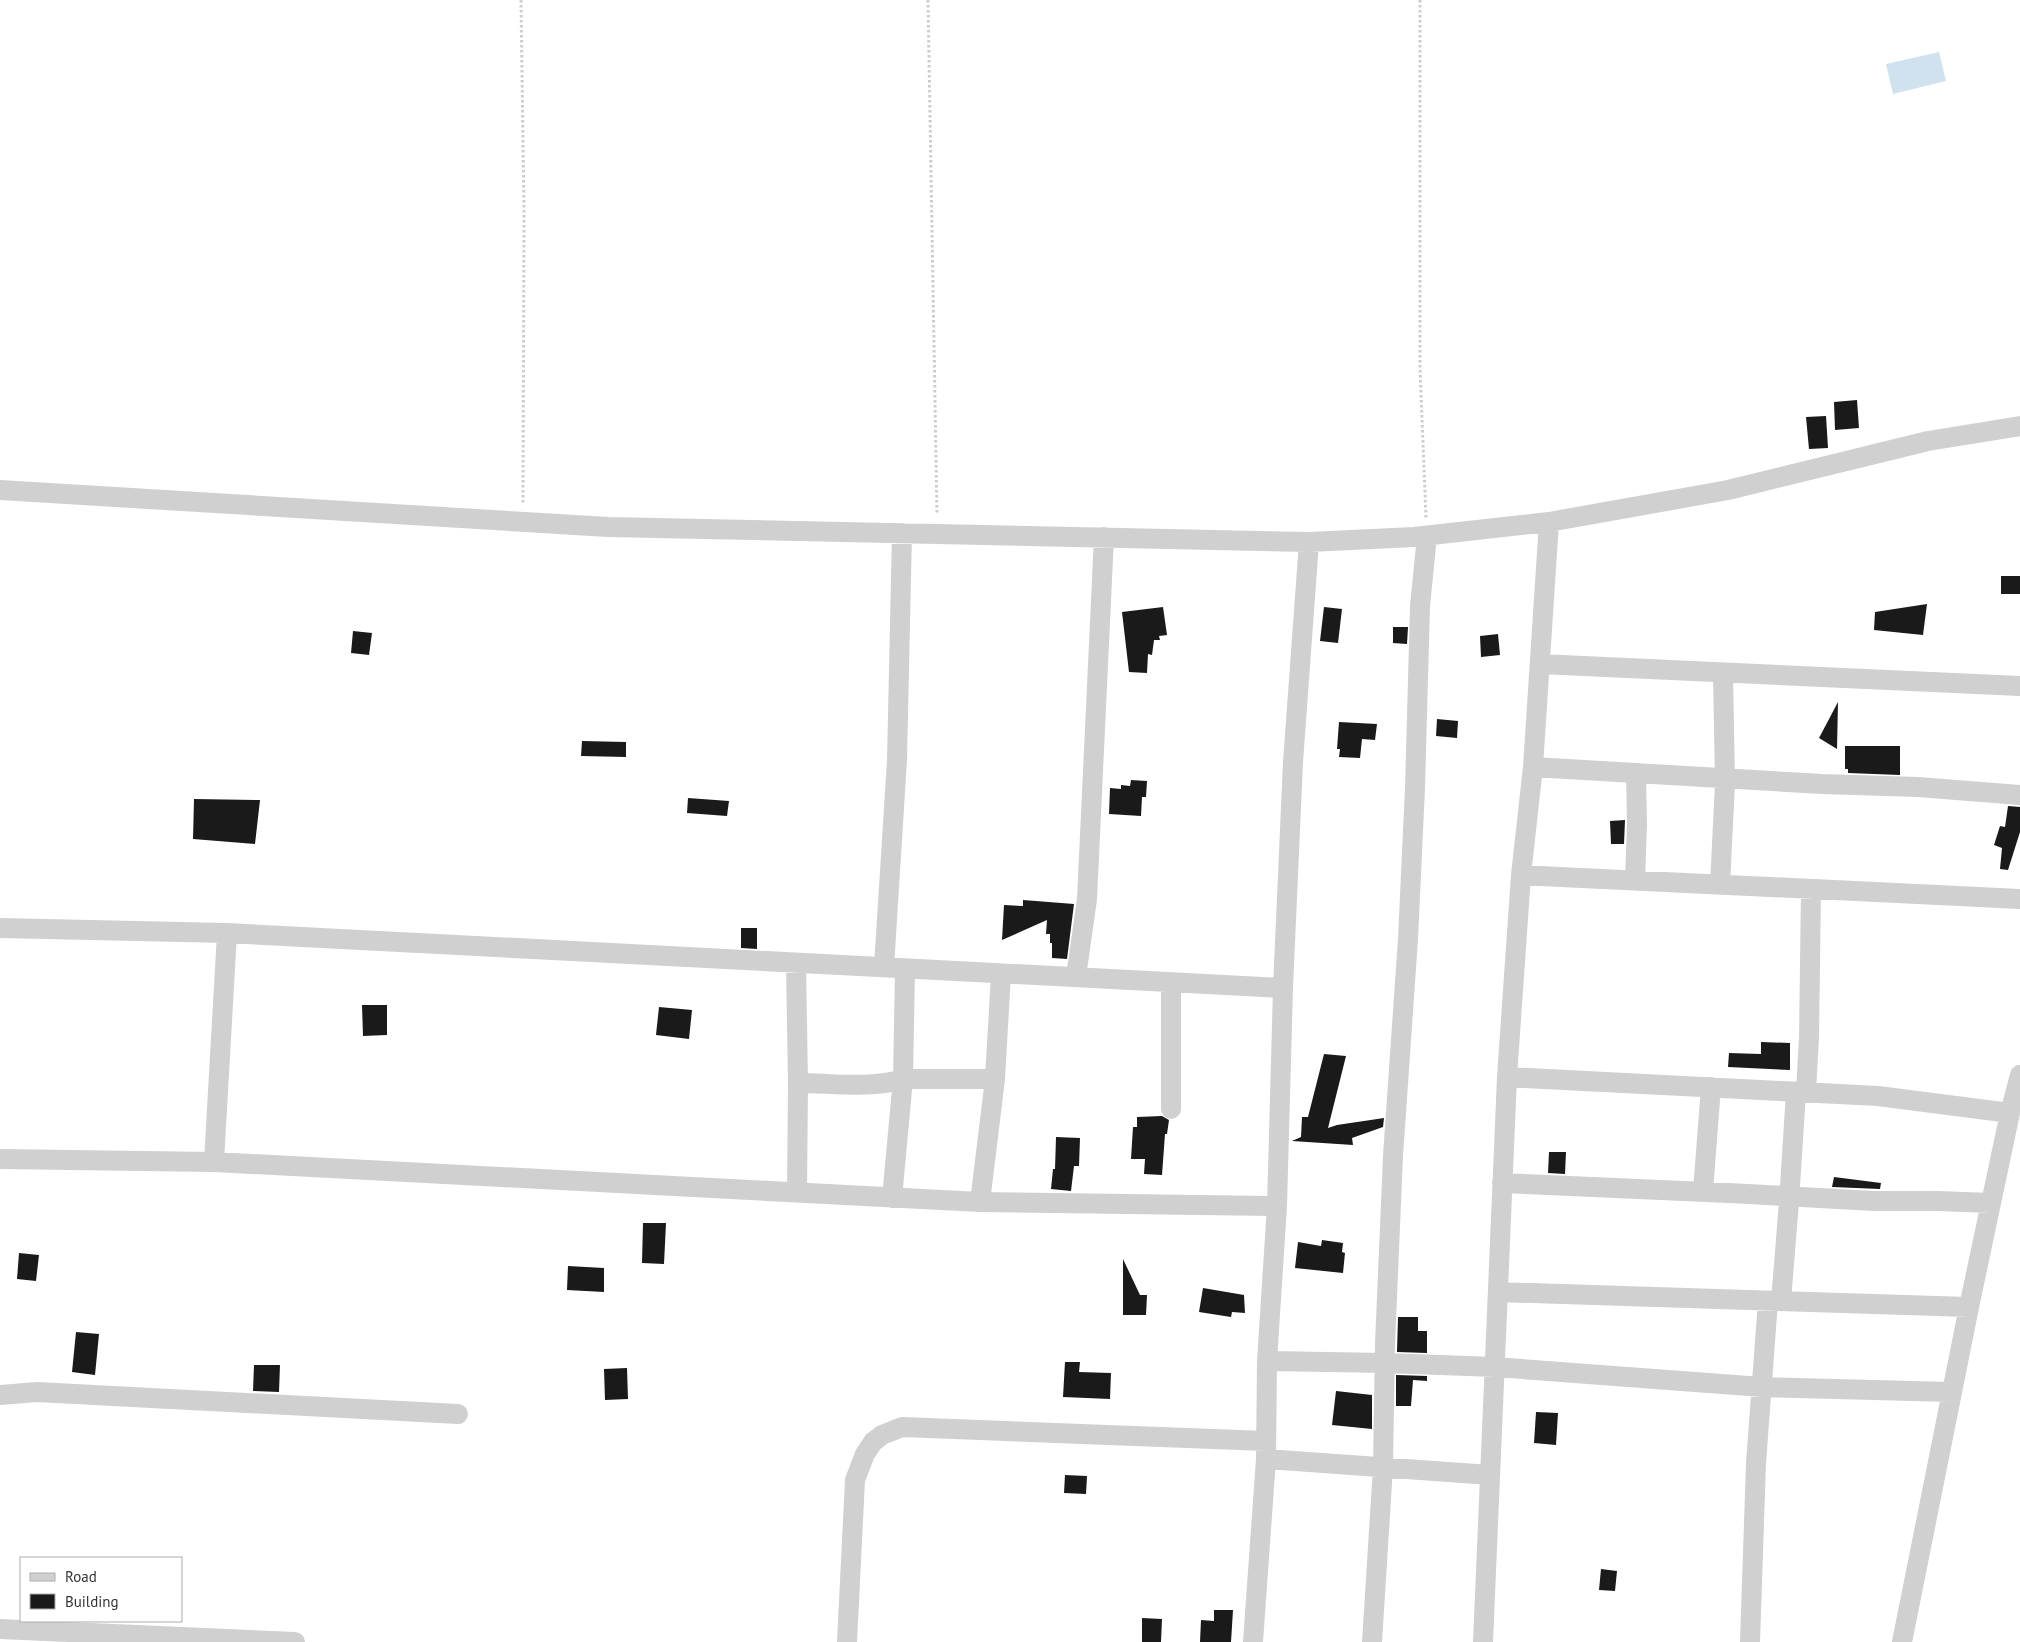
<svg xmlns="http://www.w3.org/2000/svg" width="2020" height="1642" font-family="'PT Sans',sans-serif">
<rect width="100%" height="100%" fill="#fff"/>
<path fill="#cfe2ee" d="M1939,52L1946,81L1893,94L1886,64Z"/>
<path fill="#1a1a1a" d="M1857,400L1859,428L1835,430L1834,402Z
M1826,416L1828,448L1809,449L1806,417Z
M2001,576H2020V594H2001Z
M1927,604L1923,635L1874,630L1875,612Z
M1163,607L1167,635L1159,636L1160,640H1154L1152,655L1148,654L1147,673L1129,672L1122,612Z
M1324,607L1342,609L1338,643L1320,641Z
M1393,627H1408L1407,644L1393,643Z
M353,631L372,633L369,655L351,653Z
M1498,634L1500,655L1481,657L1480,636Z
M1838,702L1837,749L1819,738Z
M1437,719L1458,721L1457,738L1436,736Z
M1339,722L1377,724L1375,740L1362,739L1360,758L1339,757L1340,749H1337Z
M582,741L626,742V757L581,756Z
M1845,746H1900V775L1848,773V769H1845Z
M1131,780L1147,781L1146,797H1142L1141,816L1109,814L1110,788L1121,789V785L1130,786Z
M688,798L729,801L727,816L687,813Z
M194,799L260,800L255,844L193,839Z
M2008,806L2020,807V832L2008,870L2000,869L2002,848L1994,845L2000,826L2005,827Z
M1625,820L1624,844H1611L1610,821Z
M1023,900L1074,904L1067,959L1052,958V943H1050V934H1046L1047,920L1002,940L1004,905L1023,906Z
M741,928H757V949L741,948Z
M362,1005H387V1035L363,1036Z
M659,1007L692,1010L689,1039L656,1035Z
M1761,1042L1790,1043V1070L1728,1067L1729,1053L1761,1054Z
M1324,1054L1346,1056L1328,1128L1337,1125L1384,1118L1383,1127L1352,1138L1353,1145L1292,1141L1301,1137L1302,1117H1308Z
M1162,1116L1169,1120L1167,1134H1165L1162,1175L1144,1174L1145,1159H1131L1133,1127H1137V1117Z
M1056,1137L1080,1138L1079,1166H1074L1071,1191L1051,1189L1053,1169H1055Z
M1549,1152H1566L1565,1174L1548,1173Z
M1834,1177L1881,1183L1880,1189L1832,1187Z
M643,1223H666L664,1264L642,1263Z
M1322,1240L1343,1243L1342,1252L1345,1253L1343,1273L1295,1268L1298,1242L1321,1246Z
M19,1253L39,1255L36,1281L17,1279Z
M1123,1259L1140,1295H1147L1146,1315H1123Z
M568,1266L604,1268V1292L567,1290Z
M1203,1288L1244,1295L1245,1313L1232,1312L1231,1317L1199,1312Z
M1398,1317H1418V1331H1427V1353L1397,1352Z
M76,1332L99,1334L95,1375L72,1372Z
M1065,1362H1080L1079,1372L1111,1373L1110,1399L1063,1397Z
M254,1365H280L279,1392L253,1391Z
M627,1368L628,1399L605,1400L604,1369Z
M1396,1375L1427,1376V1381L1413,1380L1411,1406H1396Z
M1336,1391L1372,1395V1429L1332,1425Z
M1536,1412L1558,1413L1556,1445L1534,1443Z
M1065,1475L1087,1476L1086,1494L1064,1493Z
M1601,1569L1617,1571L1615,1591L1599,1590Z
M1214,1610H1233L1231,1642H1200L1201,1620L1214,1621Z
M1142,1618L1162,1619L1161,1642H1142Z"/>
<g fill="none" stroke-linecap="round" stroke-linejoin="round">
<path stroke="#cdcdcd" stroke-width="3" stroke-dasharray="2.5 2.5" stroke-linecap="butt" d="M521,0L524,213L523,503
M928,0L937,515
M1420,0V368L1426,518"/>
<path stroke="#d0d0d0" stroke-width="20" d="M0,490L608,527L1309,542L1414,537L1549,522L1728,490L1928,441L2020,426
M1540,664L2020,686
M1533,767L1822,784L1918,787L2020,795
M1521,875L2020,899
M1635,881L1637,824L1636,773
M1720,885L1725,783L1723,673
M0,928L227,933L1283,988
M796,963L798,1083L797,1193
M884,967L897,760L902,533
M1076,977L1087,899L1104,537
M1507,1077L1878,1096L2010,1113
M798,1083C832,1083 871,1089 903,1079H995
M1806,1092L1809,1037L1811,889
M1171,1109V983
M0,1159L214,1162L980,1202L1277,1206
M214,1162L227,933
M1502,1183L1729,1193L1874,1201H1937L1991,1203
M1703,1191L1711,1087
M892,1198L903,1079L905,969
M980,1202L995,1079L1001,974
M1498,1292L1969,1307
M1781,1301L1789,1202L1796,1092
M1267,1361L1385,1363L1495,1367L1762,1387L1951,1392
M0,1395L37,1392L458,1414
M1266,1459L1490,1475
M0,1629L295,1642
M847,1642L855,1480L865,1454L873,1442L882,1435L902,1427L1266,1441
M1253,1642L1266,1459L1267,1361L1277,1206L1283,988L1293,762L1309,542
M1372,1642L1383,1467L1385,1344L1393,1156L1408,939L1415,788L1420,606L1427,536
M1483,1642L1507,1077L1521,875L1533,767L1549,522
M1750,1642L1756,1463L1768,1301
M1902,1642L1969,1307L2010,1113L2020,1075"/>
</g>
<rect x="20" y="1557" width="162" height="65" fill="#ffffff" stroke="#adadad"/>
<rect x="30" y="1573" width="25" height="8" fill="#d0d0d0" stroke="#adadad"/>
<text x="65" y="1582" font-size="15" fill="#333333">Road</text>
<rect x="30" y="1594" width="25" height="15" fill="#1a1a1a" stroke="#adadad"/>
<text x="65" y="1607" font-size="15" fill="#333333">Building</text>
</svg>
